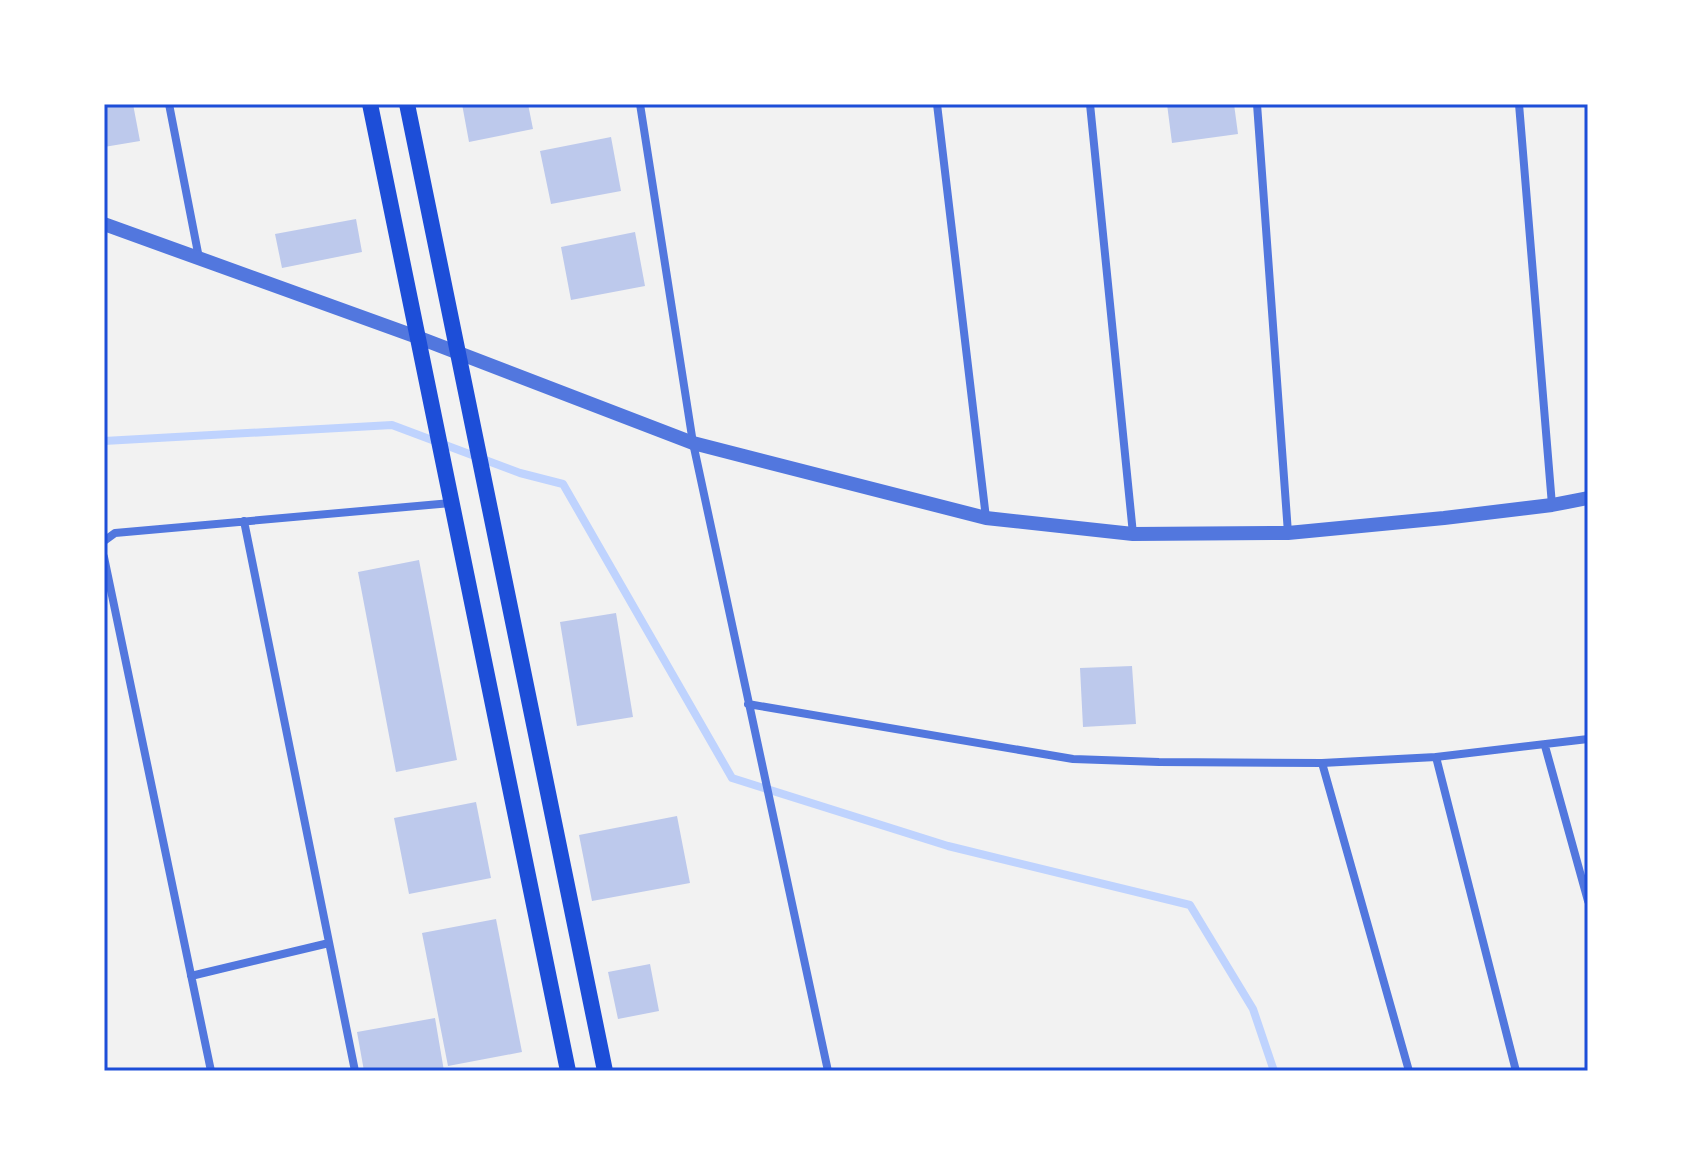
<svg xmlns="http://www.w3.org/2000/svg" width="1692" height="1175" font-family="Cabin,sans-serif">
<rect width="100%" height="100%" fill="#f2f2f2"/>
<g fill="none" stroke-linecap="round" stroke-linejoin="round">
<path stroke="#bfd3fe" stroke-width="8" d="M104,441L392,425L520,473L563,484L732,778L948,846L1190,905L1253,1009L1274,1071"/>
</g>
<path fill="#bdc9ec" d="M104,104H133L140,141L104,147Z
M462,104H528L533,129L469,142Z
M1167,104H1234L1238,134L1172,143Z
M611,137L621,191L551,204L540,151Z
M356,219L362,252L282,268L275,234Z
M635,232L645,286L571,300L561,247Z
M419,560L457,760L396,772L358,572Z
M616,613L633,717L577,726L560,622Z
M1132,666L1136,724L1083,727L1080,668Z
M476,802L491,878L409,894L394,818Z
M677,816L690,883L592,901L579,835Z
M496,919L522,1052L448,1066L422,933Z
M650,964L659,1011L618,1019L608,972Z
M435,1018L444,1071H364L357,1032Z"/>
<g fill="none" stroke-linecap="round" stroke-linejoin="round">
<path stroke="#5277de" stroke-width="8" d="M169,104L199,258
M640,104L693,443L828,1071
M937,104L986,518
M1090,104L1133,534
M1257,104L1288,533
M1519,104L1552,505
M244,521L355,1071
M104,541L115,533L451,503
M104,557L211,1071
M748,704L1073,759L1159,762L1322,763L1436,757L1588,739
M1545,746L1588,901
M1436,757L1516,1071
M1322,763L1409,1071
M191,976L329,943"/>
<path stroke="#5277de" stroke-width="14" d="M104,224L417,337L693,443L986,518L1133,534L1288,533L1444,518L1552,505L1588,498"/>
<path stroke="#1d4ed8" stroke-width="16" d="M370,104L568,1071
M407,104L605,1071"/>
</g>
<rect width="1692" height="1175" fill="none" stroke="#ffffff" stroke-width="212"/>
<rect x="106" y="106" width="1480" height="963" fill="none" stroke="#1d4ed8" stroke-width="3"/>
</svg>
